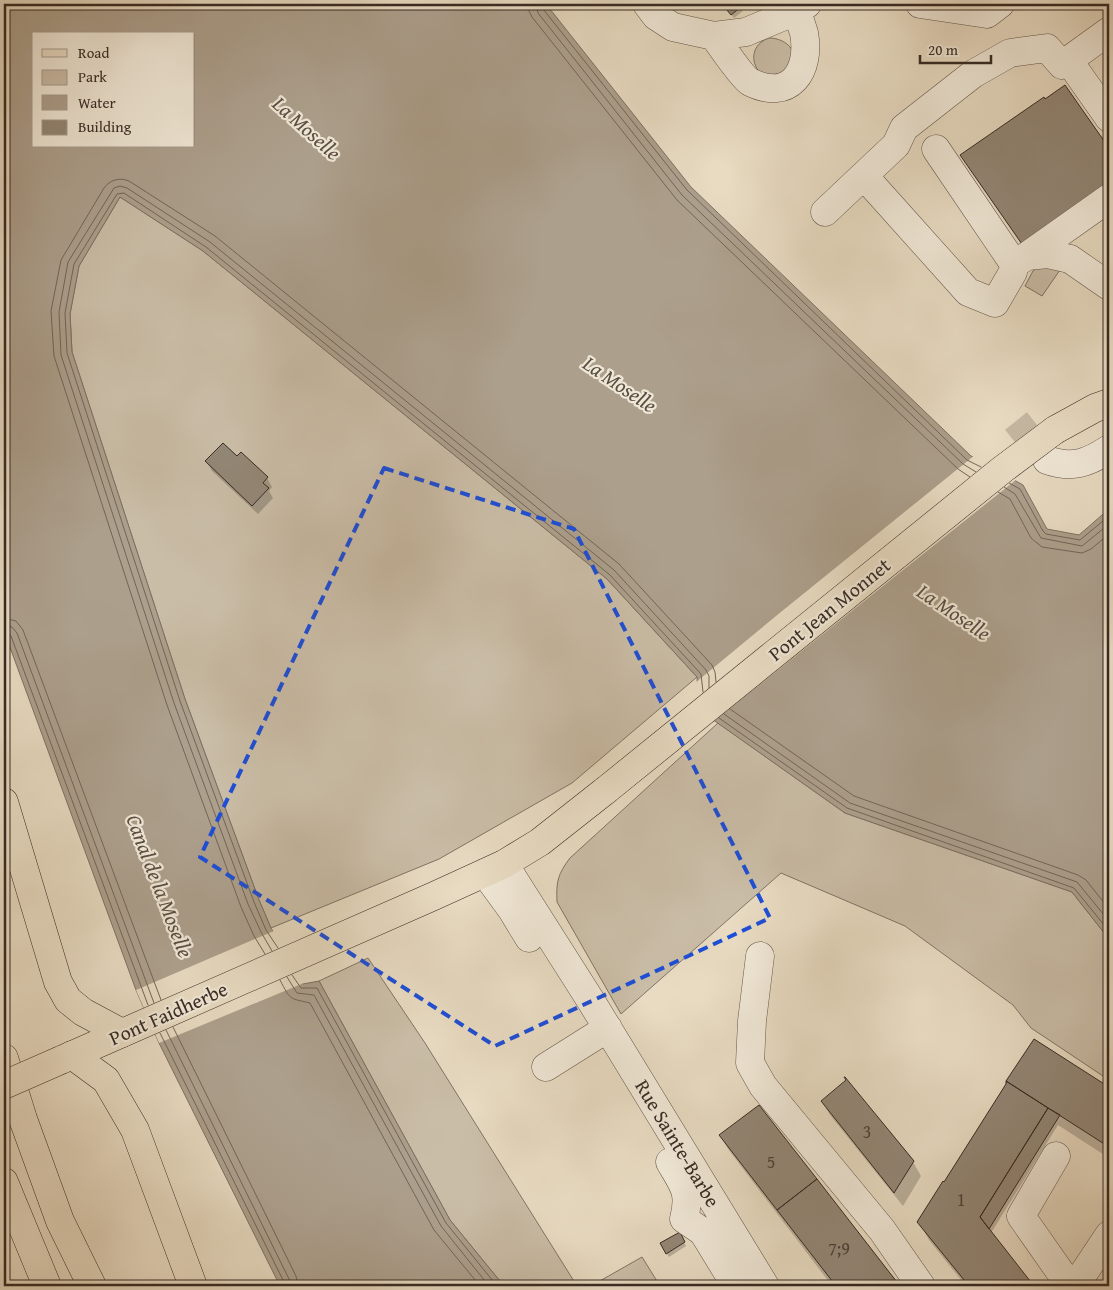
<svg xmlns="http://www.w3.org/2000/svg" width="1113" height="1290" font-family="'Gentium Book Plus',serif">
<rect width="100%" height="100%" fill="#e8dbc2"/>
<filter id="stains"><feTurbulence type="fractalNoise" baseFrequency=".004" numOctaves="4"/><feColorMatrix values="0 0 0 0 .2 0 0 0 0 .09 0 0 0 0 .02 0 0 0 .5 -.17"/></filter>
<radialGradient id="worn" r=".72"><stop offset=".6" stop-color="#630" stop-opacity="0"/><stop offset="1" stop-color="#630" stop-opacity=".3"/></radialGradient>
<path fill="#cabda7" stroke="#807466" d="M769,38C781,38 796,46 793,60C791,66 784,72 781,76L761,74C749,61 752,44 769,38Z
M120,197L203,251L607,579L697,677L572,783L439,859L271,928L259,900L185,699L72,352L70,314L79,266Z
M1042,264L1062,267L1042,296L1025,286L1033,271Z
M718,723L845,813L1072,892L1109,939V1080L1031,1028L1013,1005L905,926L781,873L621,1014L557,902C556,881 558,874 570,858Z
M368,958L425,1043L577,1286H504L450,1220L319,981Z
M642,1257L660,1286H591Z"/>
<path fill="#ac9f8c" stroke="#7d7162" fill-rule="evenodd" d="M4,4H546L691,187L971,456L1023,485L1047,529L1079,535L1109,509V939L1072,892L845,813L712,719L698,700L697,677L607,579L203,251L120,197L79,266L70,314L72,352L185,699L259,900L271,928L303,984L319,981L450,1220L504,1286H280L159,1043L136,990L4,631ZM34,34H194V146H34Z"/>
<path fill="#e8dbc2" d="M975,455L1017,479L713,722L710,720L695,700V683L776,616Z
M276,930L304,981L311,980L159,1043L136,990Z"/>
<path fill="#0003" d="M723,4H738L743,11L734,18Z
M207,462L267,478L272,487L269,491L273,498L258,514L212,471Z
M1034,1041L1109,1088V1158L1058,1125L991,1233L1033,1286H966L929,1240L919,1222Z
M822,1102L913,1162L921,1176L903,1206L830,1115Z
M759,1106L899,1286H832L728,1149L720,1135Z
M679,1234L686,1246L669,1257L661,1244Z"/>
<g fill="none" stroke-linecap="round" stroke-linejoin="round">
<path stroke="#726558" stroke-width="1" d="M528,4L529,11L532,17L677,200L958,469L970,477
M536,4L538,13L682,195L963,464L976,472
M542,4L543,9L687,190L967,460L981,467
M1009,483L1020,489L1043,531L1046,534L1080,540L1109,516
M1004,487L1015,494L1041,538L1082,546L1109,524
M998,492L1010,499L1031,538L1042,547L1082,553L1091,549L1109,534
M4,618L16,621L23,630L161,1000
M4,625L12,627L17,633L154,1003
M4,632H8L11,636L148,1005
M730,709L854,796L1078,875L1086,880L1109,909
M724,714L850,803L1077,882L1109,921
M719,718L847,808L1074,888L1109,931
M278,948L266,930L254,902L180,701L67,353L65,313L74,264L117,194L124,193L206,247L610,575L701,674L703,692
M272,951L261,932L248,904L174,703L61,355L59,312L68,262L114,188L120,186L127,188L210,242L614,570L706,670L709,676V688
M265,954L254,936L241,907L167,705L54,356L51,311L61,260L104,188C110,180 119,177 129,181L215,236L619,564L712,665L715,672L716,682
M292,975L301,988H317L446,1223L497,1286
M287,977L297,993L314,995L441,1226L489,1286
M280,980C291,1001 289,998 310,1003L434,1230L480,1286
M173,1027L296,1276L298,1286
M166,1030L289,1279L291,1286
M160,1033L284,1282V1286"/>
</g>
<path fill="#938776" stroke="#372b24" d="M722,4H739L741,7L731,15Z
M1065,85L1109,148V187L1024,247L960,155L1044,97L1045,99Z
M223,443L237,456L241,452L268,477L263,483L269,488L252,506L205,461Z
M1034,1039L1109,1087V1147L1006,1081Z
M844,1077H845L914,1161L894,1193L821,1101L846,1080Z
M1006,1081L1048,1108L980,1217L1034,1286H969L917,1222L943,1181L944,1182L1006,1084Z
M759,1105L817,1179L777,1210L719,1135Z
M1048,1108L1060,1115L989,1229L980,1217Z
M817,1179L900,1286H836L777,1210Z
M680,1232L685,1242L666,1254L660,1243Z"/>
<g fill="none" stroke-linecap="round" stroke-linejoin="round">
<path stroke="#c5b8a2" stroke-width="28" stroke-dasharray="28 14" stroke-linecap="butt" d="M1016,421L1047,460"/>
<g stroke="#63574c" stroke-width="29">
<path id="minor" d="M647,4L656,16L673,27L714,36L746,32L796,11L807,4
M920,4L987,14L1000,4
M714,36C721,46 742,77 750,82C790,102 811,71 804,33C802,26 799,18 796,11
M1069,61L1109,118
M936,149L1014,264L1027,256L1109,198
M864,176L968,292L995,303L1013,272L1014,264
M825,212L896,145L904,128L973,74L1010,53L1047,48L1062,65L1109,31
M1027,256L1048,254L1070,259L1109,286
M1047,460C1072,469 1088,463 1109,449
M504,864L591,1001L765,1286
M485,873L512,910L529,938
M760,956L752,1021L750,1063L763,1086L882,1230L921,1286
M546,1067L608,1028
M1056,1156L1021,1216L1070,1286
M670,1162C683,1185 691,1191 684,1219L703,1232L736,1286
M1075,1286L1109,1235"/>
</g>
<g stroke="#372b24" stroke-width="29">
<path id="major" d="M1055,430L1095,408L1109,403
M61,1060L434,896L504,864L540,842L606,790"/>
</g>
<g stroke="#372b24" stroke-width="29">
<path id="highway" d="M4,802L58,982L68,1000L83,1012L122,1033
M72,1055L106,1080L135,1130L193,1286
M4,1058L23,1119L60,1221L92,1286
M4,1182L47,1286"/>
</g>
<use href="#minor" stroke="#f0e8d7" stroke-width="28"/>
<use href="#major" stroke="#e8dbc2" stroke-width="28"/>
<use href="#highway" stroke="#e8dbc2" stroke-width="28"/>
<g stroke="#372b24" stroke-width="29" stroke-linecap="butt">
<path id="major-bridge" d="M606,790L1003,469L1055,430
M4,1085L61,1060"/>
</g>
<use href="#major-bridge" stroke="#e8dbc2" stroke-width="28"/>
</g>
<path fill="none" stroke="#1d4ed8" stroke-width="4" stroke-dasharray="10 6" stroke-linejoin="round" d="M384,468L574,529L770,918L495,1046L200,857Z"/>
<g text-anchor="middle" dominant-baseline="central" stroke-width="4.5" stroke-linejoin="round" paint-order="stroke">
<g font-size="18" fill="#4e4238">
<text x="867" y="1131">3</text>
<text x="771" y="1161">5</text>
<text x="961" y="1199">1</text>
<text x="839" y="1248">7;9</text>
</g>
<g font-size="20" fill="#372b24" stroke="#f0e8d7">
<text transform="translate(829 609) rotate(-39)">Pont Jean Monnet</text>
<text transform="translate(168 1013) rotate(-24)">Pont Faidherbe</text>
<text transform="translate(678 1143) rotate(59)">Rue Sainte-Barbe</text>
</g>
<g font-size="21" font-style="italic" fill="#5a4e43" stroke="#f0e8d7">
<text transform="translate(307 128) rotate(42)">La Moselle</text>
<text transform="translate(620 384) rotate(34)">La Moselle</text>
<text transform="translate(954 612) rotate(34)">La Moselle</text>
<text transform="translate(160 886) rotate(69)">Canal de la Moselle</text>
</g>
</g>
<rect width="1113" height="1290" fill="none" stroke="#e8dbc2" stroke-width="20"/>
<rect x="5" y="5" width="1103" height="1280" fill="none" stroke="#372b24" stroke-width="2.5"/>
<rect x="10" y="10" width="1093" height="1270" fill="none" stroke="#372b24"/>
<rect x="32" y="32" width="162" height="115" fill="#f0e8d7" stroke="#a69c8f"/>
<rect x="42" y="49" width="25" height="8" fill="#e8dbc2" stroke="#a69c8f"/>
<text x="78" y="58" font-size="15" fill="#372b24">Road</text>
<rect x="42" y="70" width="25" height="15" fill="#cabda7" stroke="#a69c8f"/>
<text x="78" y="82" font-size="15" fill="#372b24">Park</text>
<rect x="42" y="95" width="25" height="15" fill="#ac9f8c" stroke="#a69c8f"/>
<text x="78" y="108" font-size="15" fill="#372b24">Water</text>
<rect x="42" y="120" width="25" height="15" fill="#938776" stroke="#a69c8f"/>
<text x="78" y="132" font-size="15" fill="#372b24">Building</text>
<path d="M920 55v8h71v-8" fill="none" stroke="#372b24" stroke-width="2.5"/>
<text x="928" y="55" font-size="15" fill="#372b24" stroke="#f0e8d7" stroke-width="4" paint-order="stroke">20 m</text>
<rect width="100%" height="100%" filter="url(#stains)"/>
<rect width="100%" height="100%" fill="url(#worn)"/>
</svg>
